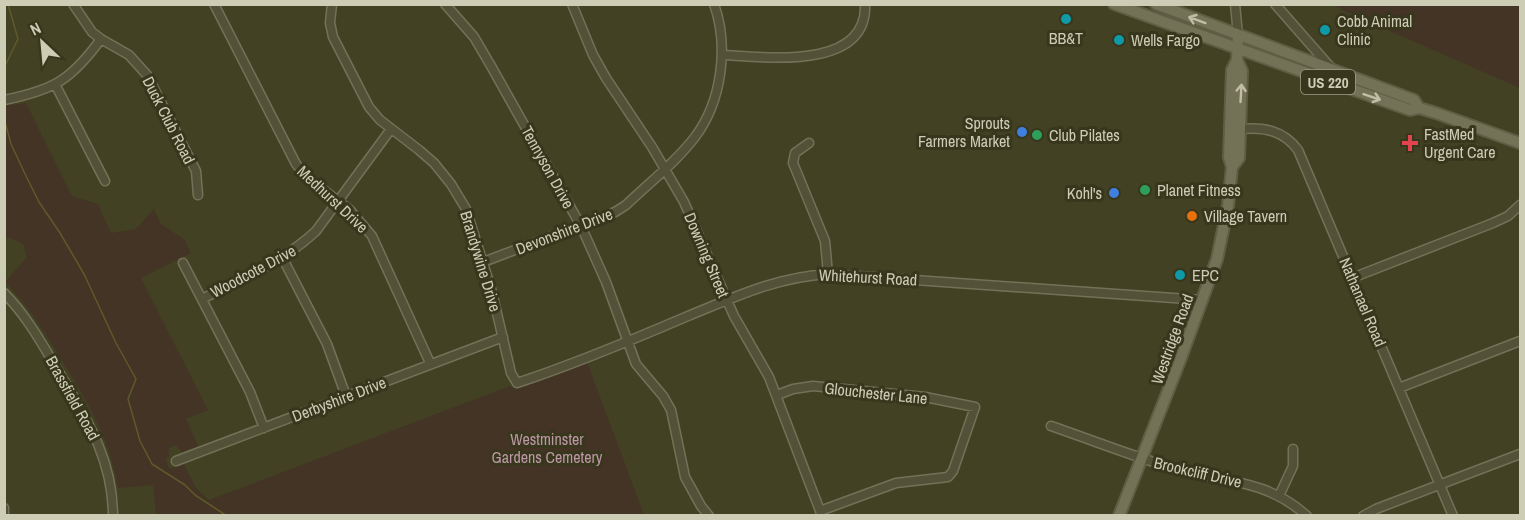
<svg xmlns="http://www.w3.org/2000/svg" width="1525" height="520" font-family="'Archivo Narrow',sans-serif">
<rect width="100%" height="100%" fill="#434123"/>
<path fill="#443425" d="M1334,5H1520V88L1344,11Z
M26,103L72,196L98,204L111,233L136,229L154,209L161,224L185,240L191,253L141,278L208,410L186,419L198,446L182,452L176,445L169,448V457L165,459L170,469L184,464L196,488L209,500L510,386L513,388L587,362L644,515H156L153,485L118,488C109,436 87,401 60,357C43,330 28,305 5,282L27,257L23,244L8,237L5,240V106Z"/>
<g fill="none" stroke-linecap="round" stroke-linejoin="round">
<path stroke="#5d5a2a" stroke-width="1.5" d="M4,68L18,39L8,4
M4,118L11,144L26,176L39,202L60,233L84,274L116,343L136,379L128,399L140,441L152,464L185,485L195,495L227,516"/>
<g stroke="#737259" stroke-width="11">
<path id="minor" d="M73,4L92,32L101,39L129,55L147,75L196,171L198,195
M214,4L296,164L308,178L350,210L372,236L430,363
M332,4L330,23L333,37L369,107L380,120L419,150L434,163L451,184L466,209L492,292L511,373L517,383C575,364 632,340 688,316C735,297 777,277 828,274L1202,300
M445,4L474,37L491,66L581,226L606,282L636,364L663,396L671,410L685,477L701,506L709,516
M572,4L593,55L606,78L652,147L684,202L734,316L769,377L822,516
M1235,4L1238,35
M1275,4L1332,69
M723,55C764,57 868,71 865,4
M55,84L105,181
M4,100C54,90 71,80 101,39
M1240,129C1264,127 1283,130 1298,150L1453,516
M809,143L795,153L793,163L825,241L828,274
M282,257L327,344L346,396
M483,262L615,212L626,205C649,183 676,162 695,137C722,101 729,46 714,4
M183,263L250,392L264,428
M1352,278L1493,223L1508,216L1520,205
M4,293C27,316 42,344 59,372C86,418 113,459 113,516
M202,299C241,279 283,262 316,231L391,129
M1399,388L1520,341
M777,395L793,389L813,386L925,397L975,407L953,471L948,477L896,483L820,511
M1051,426C1092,440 1132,456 1173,468C1222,482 1267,479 1307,516
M176,461L503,337
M1279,496L1293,466V449
M4,508V514
M1363,516L1376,509L1520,454"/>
</g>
<g stroke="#5f5e45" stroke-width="14">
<path id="major" d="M1114,4L1410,110L1419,108L1436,113L1520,143
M1156,4L1414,100L1419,108
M1232,167L1239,158L1242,71L1237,60
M1119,516L1179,363L1217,259L1228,206L1232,167L1229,157L1232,70L1237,60L1238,35"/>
</g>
<use href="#minor" stroke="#535138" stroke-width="8"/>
<use href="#major" stroke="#737156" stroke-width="10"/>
</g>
<defs><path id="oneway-shaft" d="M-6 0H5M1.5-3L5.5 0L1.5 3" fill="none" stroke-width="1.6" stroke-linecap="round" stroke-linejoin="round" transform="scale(1.5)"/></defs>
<g stroke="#c0bea7">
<use href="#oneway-shaft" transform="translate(1197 20) rotate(-160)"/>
<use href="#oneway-shaft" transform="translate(1241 93) rotate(-87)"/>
<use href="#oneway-shaft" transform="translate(1372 97) rotate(19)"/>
</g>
<g fill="#0f9aa8" stroke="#38371d" stroke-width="2">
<circle cx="1066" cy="19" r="6"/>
<circle cx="1325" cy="30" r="6"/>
<circle cx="1119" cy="40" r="6"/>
<circle cx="1180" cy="275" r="6"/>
</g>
<g fill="#3f7fe0" stroke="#38371d" stroke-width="2">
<circle cx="1022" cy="132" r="6"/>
<circle cx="1114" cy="193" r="6"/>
</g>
<g fill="#2e9e5b" stroke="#38371d" stroke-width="2">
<circle cx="1037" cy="135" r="6"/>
<circle cx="1145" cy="190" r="6"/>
</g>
<path fill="#e0444e" stroke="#38371d" stroke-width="2" d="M1407 134h6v6h6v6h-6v6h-6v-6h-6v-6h6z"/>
<circle fill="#e8710a" stroke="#38371d" stroke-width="2" cx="1192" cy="216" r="6"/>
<g text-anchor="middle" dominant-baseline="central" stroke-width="6" stroke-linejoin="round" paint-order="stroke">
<rect fill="#38371d" stroke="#a09f87" stroke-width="1.5" x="1301" y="70" width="54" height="24" rx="4.5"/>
<g font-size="15" font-weight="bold" fill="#cdccb5">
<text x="1328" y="82">US 220</text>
</g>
<g font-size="16" fill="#cdccb5" stroke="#38371d" text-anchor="start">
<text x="1337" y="21">Cobb Animal<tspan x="1337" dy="18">Clinic</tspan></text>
<text x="1066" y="38" text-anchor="middle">BB&amp;T</text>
<text x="1131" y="40">Wells Fargo</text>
<text x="1010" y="123" text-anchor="end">Sprouts<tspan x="1010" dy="18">Farmers Market</tspan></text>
<text x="1424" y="134">FastMed<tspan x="1424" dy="18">Urgent Care</tspan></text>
<text x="1049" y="135">Club Pilates</text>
<text x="1157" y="190">Planet Fitness</text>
<text x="1102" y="193" text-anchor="end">Kohl's</text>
<text x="1204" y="216">Village Tavern</text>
<text x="1192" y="275">EPC</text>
</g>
<g font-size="16" fill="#cdccb5" stroke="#38371d">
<text transform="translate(169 120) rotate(63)">Duck Club Road</text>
<text transform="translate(548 167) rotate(61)">Tennyson Drive</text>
<text transform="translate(333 199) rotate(43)">Medhurst Drive</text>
<text transform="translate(564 231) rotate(-21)">Devonshire Drive</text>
<text transform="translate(707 255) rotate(67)">Downing Street</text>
<text transform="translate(481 261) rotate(73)">Brandywine Drive</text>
<text transform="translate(253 271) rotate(-28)">Woodcote Drive</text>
<text transform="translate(868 277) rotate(3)">Whitehurst Road</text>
<text transform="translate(1363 302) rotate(67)">Nathanael Road</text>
<text transform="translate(1172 339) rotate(-70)">Westridge Road</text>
<text transform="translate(876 393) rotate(6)">Glouchester Lane</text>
<text transform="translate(73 398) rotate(61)">Brassfield Road</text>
<text transform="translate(339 399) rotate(-21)">Derbyshire Drive</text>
<text transform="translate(1198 472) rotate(13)">Brookcliff Drive</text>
</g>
<g font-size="16" fill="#bc97a6" stroke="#38371d">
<text x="547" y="439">Westminster<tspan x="547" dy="18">Gardens Cemetery</tspan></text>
</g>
</g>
<rect width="1525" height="520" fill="none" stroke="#cdccb5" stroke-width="12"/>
<g transform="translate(42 42) rotate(334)" stroke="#38371d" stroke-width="4.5" paint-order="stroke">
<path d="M0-4.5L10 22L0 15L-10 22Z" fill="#cdccb5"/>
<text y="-9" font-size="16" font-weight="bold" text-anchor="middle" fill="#cdccb5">N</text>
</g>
</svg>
